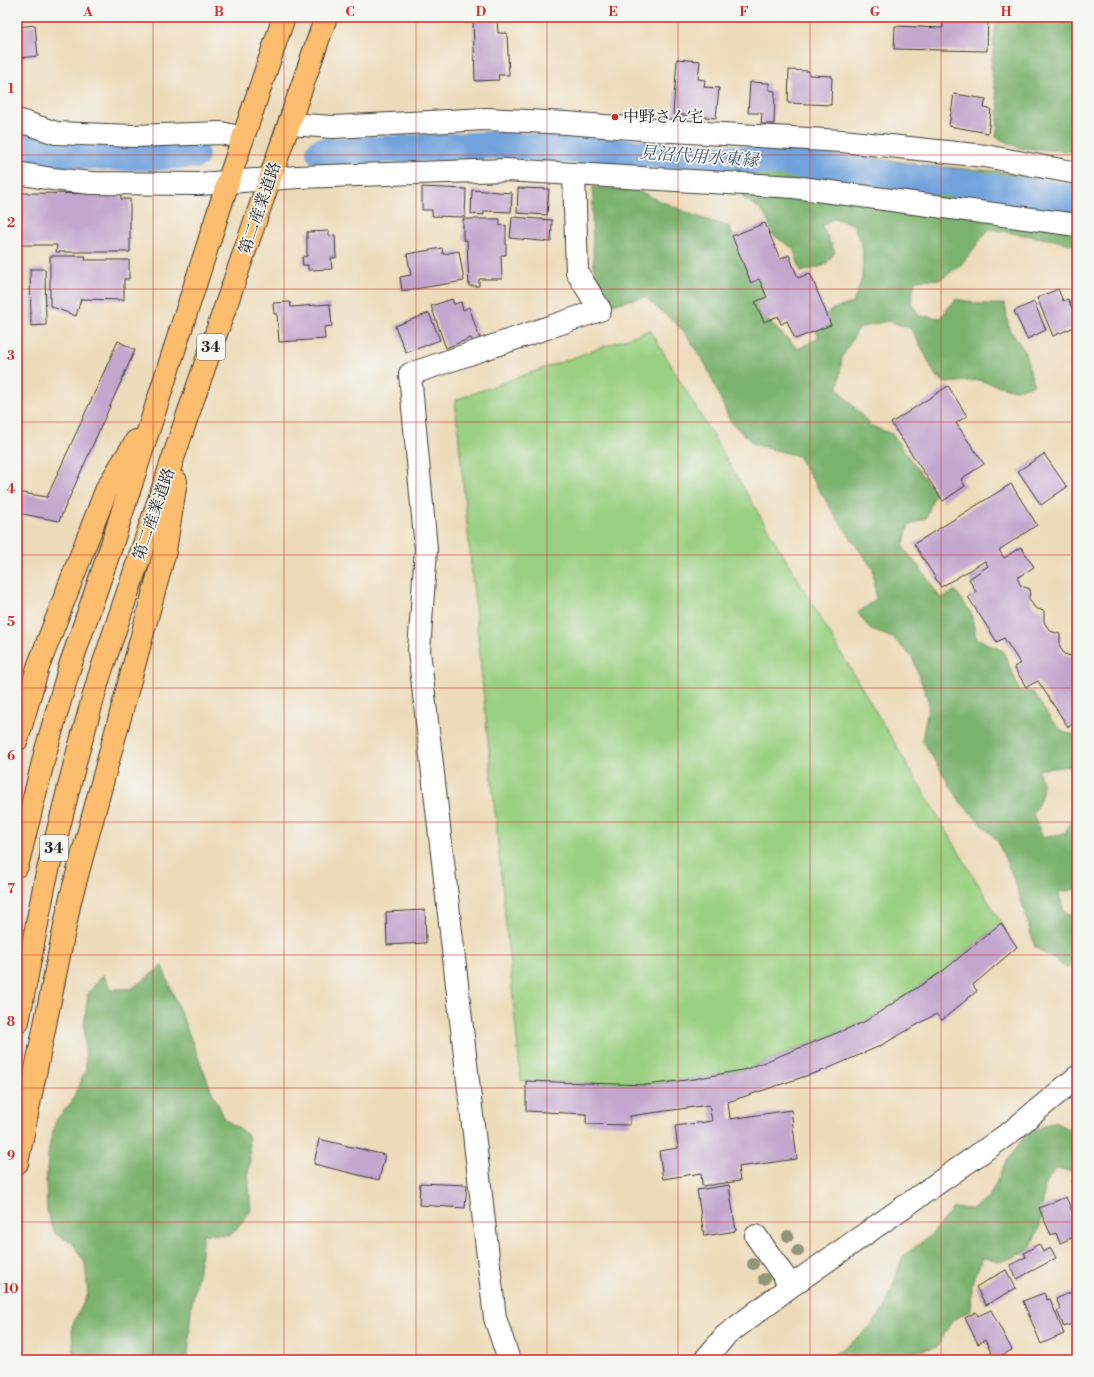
<svg xmlns="http://www.w3.org/2000/svg" width="1094" height="1377" font-family="'Libre Bodoni','Noto Serif JP',serif">
<rect width="100%" height="100%" fill="#f6f6f2"/>
<filter id="ink" filterUnits="userSpaceOnUse"><feTurbulence type="fractalNoise" baseFrequency=".025" numOctaves="2"/><feDisplacementMap in="SourceGraphic" scale="8" xChannelSelector="R" yChannelSelector="G"/><feConvolveMatrix kernelMatrix="1 2 1 2 8 2 1 2 1" color-interpolation-filters="sRGB"/></filter>
<filter id="wash" filterUnits="userSpaceOnUse"><feTurbulence type="fractalNoise" baseFrequency=".012" numOctaves="4" result="noise"/><feDisplacementMap in="SourceGraphic" scale="16" xChannelSelector="R" yChannelSelector="G"/><feGaussianBlur stdDeviation="0.9" result="paint"/><feColorMatrix in="noise" values="0 0 0 0 0 0 0 0 0 0 0 0 0 0 0 0 0 1.4 0 .05"/><feComposite in="paint" operator="in"/></filter>
<g filter="url(#wash)">
<rect width="100%" height="100%" fill="#eddcba"/>
<path fill="#9ad081" stroke="#5b764e" d="M650,330L1001,923L943,971L864,1022L747,1069L694,1079L646,1085L521,1081L455,400Z"/>
<path fill="#7bb26f" stroke="#4c6746" d="M1000,17H1077V152L1019,148L996,137L999,109L991,67L996,24Z
M858,156L930,166L1006,172L1077,187V246L1054,240L989,229L960,266L941,279L915,280L911,302L919,316L940,318L956,299L980,304H1005L1009,329L1024,350L1034,385L1015,390L978,380L946,383L935,375L923,350L910,328L887,321L859,328L842,357L838,389L871,426L892,434L935,493L926,518L908,526L903,547L923,572L941,599L955,590L971,613L976,638L1003,651L1020,691L1033,692L1051,720L1065,733L1077,735V765L1038,770C1046,790 1042,796 1033,814L1043,838L1065,833L1077,808V889L1058,892L1064,911L1077,919V963L1067,968L1035,947L1016,884L997,840L961,803L922,740L929,703L912,657L893,638L871,630L858,613L876,599L873,569L838,520L798,456L753,444L730,421L705,363L683,330L645,297L614,304L594,271L592,221L593,187L638,191L693,215L729,227L739,250L762,275L765,318L798,349L818,338L815,322L833,309L853,303L862,279L863,249L853,224L834,218L822,226L835,252L825,265L801,272L793,248L773,235C767,215 761,206 742,198L751,171L821,159Z
M162,966L212,1092L225,1119L248,1135L250,1159L248,1173L251,1211L231,1235L203,1234L199,1270L191,1307L188,1360H74L72,1326L88,1294L85,1263L72,1242L55,1234L47,1212L46,1182L49,1147L56,1120L71,1103L86,1070L84,1026L88,993L103,975L111,989H131Z
M1054,1122L1077,1133V1172L1055,1169L1045,1184L1040,1227L1028,1252L1002,1261L982,1258L972,1285L971,1311L952,1320L937,1347L904,1354L899,1360H825L850,1344L871,1326L885,1308L903,1256L931,1235L953,1208L973,1209L989,1198L1005,1164L1027,1133Z"/>
<g fill="none" stroke-linecap="round" stroke-linejoin="round">
<path stroke="#71a2dc" stroke-width="28" d="M17,142C74,163 135,156 195,155
M320,152L496,145L782,162L1077,198"/>
</g>
<g id="blocks">
<path fill="#c2a6cd" d="M943,17H988L987,51L894,49L895,26L943,28Z
M473,20H497L498,33H507L509,75H498L499,80L475,81Z
M35,25L38,56L17,58V27Z
M677,59L700,61L698,79L705,80L704,87L719,88L716,118L673,114Z
M789,70L809,71V75L832,76L831,105L788,103Z
M750,82L769,83V90L775,91L774,124H761L762,113H748Z
M954,94L986,99L984,108L991,109L988,133L949,126Z
M422,187L466,189L465,217L432,216V210H422Z
M518,188L549,189L547,215L517,213Z
M472,190L512,193L511,212L484,211V215L471,214Z
M21,193L121,194V199H130V252H56L57,245H17V202H20Z
M512,217L552,220L551,242L510,238Z
M463,219H500V226L506,225V255H501L502,279H479V286H469L467,240H463Z
M765,223L780,259L789,255L798,278L810,273L831,325L795,339L787,321L781,324L778,316L764,322L755,302L767,297L759,279L751,283L732,236Z
M329,231V236L335,235L336,258H331L332,269L308,270V265H303L302,257L307,256V232Z
M442,248L443,254L459,251L464,281L402,291L400,277L411,275L407,254Z
M50,256H86L85,260H129V279H124V300L81,299L76,316L50,306Z
M30,269H45L46,325L31,326Z
M1058,289L1063,301L1068,299L1077,320V326L1053,336L1037,298Z
M452,299L454,304L461,302L463,310L469,307L480,339L473,342L471,338L446,348L431,306Z
M290,302L291,307L330,304L332,326L324,327L325,339L279,342L277,314H274L273,303Z
M1034,302L1046,330L1027,339L1014,311Z
M429,313L440,340L406,353L395,326Z
M17,327H18L20,414H17Z
M118,341L135,350L59,521L17,513V492L47,497Z
M948,386L967,416L956,423L984,464L961,479L965,486L943,501L891,423Z
M1044,454L1067,487L1041,505L1018,471Z
M1011,484L1037,525L999,550L1004,558L1021,547L1034,567L1017,578L1021,586L1030,589L1029,599L1035,608L1044,611V622L1050,631L1060,634V647L1064,654L1075,657L1077,721L1068,727L1038,681L1026,687L1014,667L1020,663L1004,638L997,642L968,597L976,592L969,579L988,566L985,561L941,587L914,544Z
M425,910L426,943L387,945L386,912Z
M1001,923L1017,947L973,985L977,991L942,1020L936,1014L880,1046L827,1069L728,1102L730,1119L791,1110L797,1159L738,1167L740,1181L702,1186L701,1173L663,1179L659,1151L678,1148L675,1126L712,1121L709,1105L630,1116V1125L586,1124V1114L526,1111V1081L646,1085L694,1079L747,1069L864,1022L943,971Z
M319,1139L385,1155L379,1180L314,1164Z
M1077,1180V1195L1072,1181Z
M420,1183L467,1185L465,1208L419,1205Z
M729,1185L736,1231L704,1236L697,1190Z
M1066,1197L1077,1223V1236L1060,1243L1056,1233L1051,1235L1039,1208Z
M1039,1244L1043,1252L1051,1248L1056,1258L1017,1279L1010,1265L1026,1257L1024,1253Z
M1006,1270L1016,1288L986,1305L976,1287Z
M1076,1290L1077,1322L1064,1327L1057,1311L1061,1309L1056,1299Z
M1044,1293L1047,1300L1050,1299L1064,1334L1041,1344L1023,1301Z
M991,1310L1012,1350L994,1359L985,1340L978,1344L965,1318L976,1312L978,1316Z"/>
</g>
</g>
<g filter="url(#ink)">
<use href="#blocks" fill-opacity="0" stroke="#3b3934" stroke-width="1"/>
<g fill="none" stroke-linecap="round" stroke-linejoin="round">
<g stroke="#3b3934" stroke-width="24">
<path id="minor" d="M17,120L56,133L133,136L221,133L243,138
M290,124L333,127L486,119L566,123L656,130L842,141L985,156L1077,173
M17,173L52,179L92,183L199,184L298,177L506,170L794,187L1077,225
M756,1236L791,1286
M509,1360L495,1318L419,651L426,549L410,374L600,310L577,272L574,174
M705,1360L725,1336L791,1286L1012,1131L1077,1077"/>
</g>
<g stroke="#3b3934" stroke-width="24">
<path id="major" d="M17,740L38,667L107,488L136,441
M17,866L46,750L69,669L112,544L228,182L284,17
M18,1022L45,882L76,759L99,677L186,420L326,17
M17,1163L70,901L165,551L176,481"/>
</g>
<use href="#minor" stroke="#fff" stroke-width="22"/>
<use href="#major" stroke="#fcbd6e" stroke-width="22"/>
</g>
<g fill="#929576">
<circle cx="788" cy="1236" r="6"/>
<circle cx="798" cy="1251" r="6"/>
<circle cx="753" cy="1264" r="6"/>
<circle cx="764" cy="1279" r="6"/>
</g>
</g>
<path fill="none" stroke="#d62828" stroke-width="1" stroke-opacity="0.55" d="M153,17V1360M284,17V1360M416,17V1360M547,17V1360M678,17V1360M810,17V1360M941,17V1360M17,155H1077M17,289H1077M17,422H1077M17,555H1077M17,688H1077M17,822H1077M17,955H1077M17,1088H1077M17,1222H1077"/>
<circle fill="#c8321e" stroke="#f6f6f2" stroke-width="1.5" cx="615" cy="117" r="4"/>
<g text-anchor="middle" dominant-baseline="central" stroke-width="3.5" stroke-linejoin="round" paint-order="stroke">
<g fill="#f6f6f2" stroke="#5d5d5c" stroke-width="1">
<rect x="197" y="334" width="28" height="26" rx="3"/>
<rect x="40" y="835" width="28" height="26" rx="3"/>
</g>
<g font-size="15" font-weight="bold" fill="#1c1c1c">
<text x="211" y="347">34</text>
<text x="54" y="848">34</text>
</g>
<g font-size="16" fill="#1c1c1c" stroke="#f6f6f2" text-anchor="start">
<text x="623" y="117">中野さん宅</text>
</g>
<g font-size="16" fill="#1c1c1c" stroke="#f6f6f2">
<text transform="translate(260 208) rotate(-71)">第二産業道路</text>
<text transform="translate(154 514) rotate(-71)">第二産業道路</text>
</g>
<g font-size="17" font-style="italic" fill="#425872" stroke="#f6f6f2">
<text transform="translate(699 157) rotate(4)">見沼代用水東縁</text>
</g>
</g>
<rect width="1094" height="1377" fill="none" stroke="#f6f6f2" stroke-width="44"/>
<rect x="22" y="22" width="1050" height="1333" fill="none" stroke="#d62828" stroke-width="1.5"/>
<g font-size="13" text-anchor="middle" font-weight="bold" fill="#d62828">
<text x="88" y="16">A</text>
<text x="219" y="16">B</text>
<text x="350" y="16">C</text>
<text x="481" y="16">D</text>
<text x="613" y="16">E</text>
<text x="744" y="16">F</text>
<text x="875" y="16">G</text>
<text x="1006" y="16">H</text>
<text x="11" y="93">1</text>
<text x="11" y="227">2</text>
<text x="11" y="360">3</text>
<text x="11" y="493">4</text>
<text x="11" y="626">5</text>
<text x="11" y="760">6</text>
<text x="11" y="893">7</text>
<text x="11" y="1026">8</text>
<text x="11" y="1160">9</text>
<text x="11" y="1293">10</text>
</g>
</svg>
